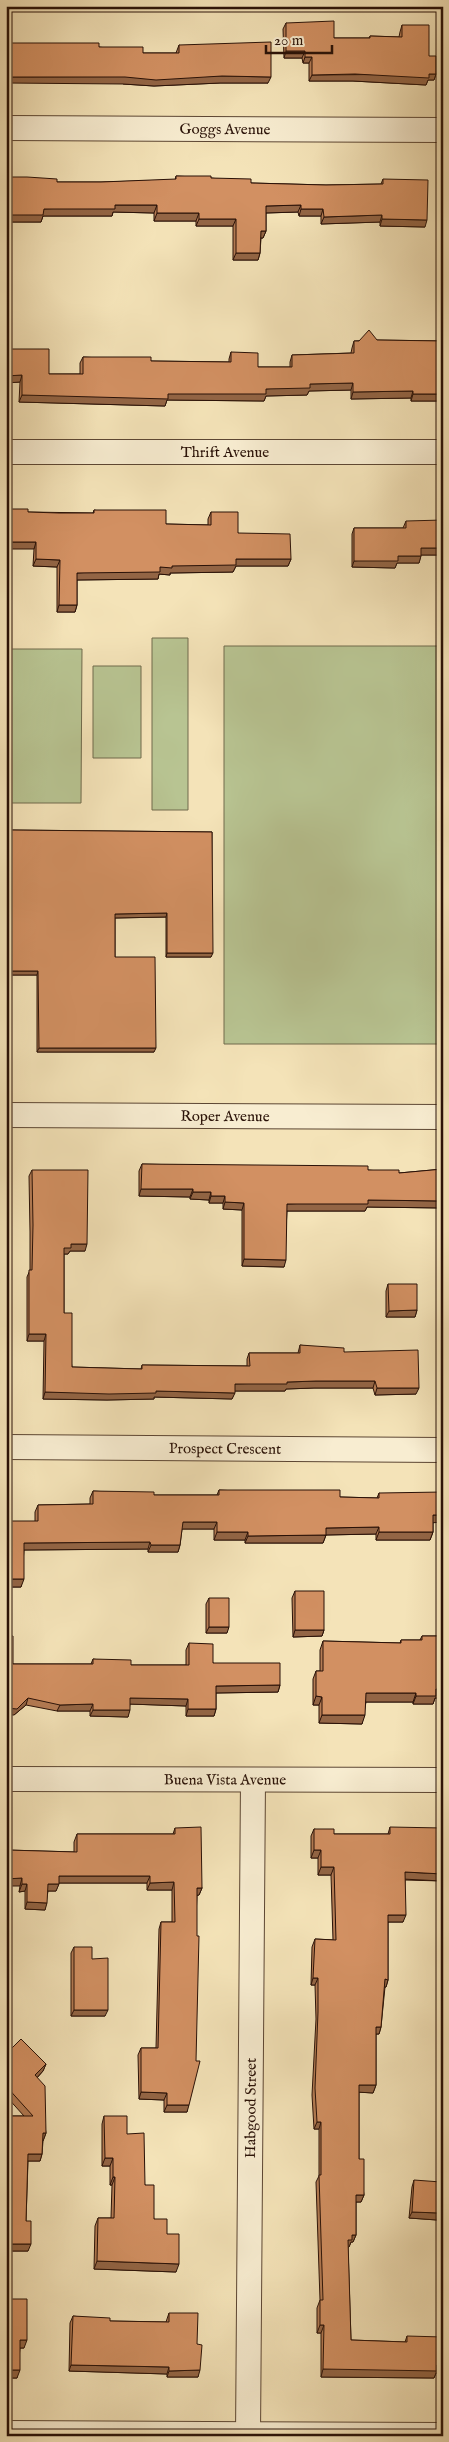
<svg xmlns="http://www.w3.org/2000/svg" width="449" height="2442" font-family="'IM FELL English',serif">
<rect width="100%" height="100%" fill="#f4e3b8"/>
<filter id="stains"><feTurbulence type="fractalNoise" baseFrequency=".004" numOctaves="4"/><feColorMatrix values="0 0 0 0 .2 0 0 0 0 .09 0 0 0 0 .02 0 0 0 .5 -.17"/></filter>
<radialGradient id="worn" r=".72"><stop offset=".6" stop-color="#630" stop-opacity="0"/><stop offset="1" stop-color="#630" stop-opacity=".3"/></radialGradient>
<path fill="#b8c492" stroke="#706a4c" d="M152,638H188V810H152Z
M224,646H443V1044H224Z
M6,649H82L81,803H6Z
M93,666H141V758H93Z"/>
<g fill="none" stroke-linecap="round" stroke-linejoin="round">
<g stroke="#5c4633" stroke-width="26">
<g id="minor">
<path id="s1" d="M6,128L443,130"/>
<path id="s2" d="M6,452H443"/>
<path id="s3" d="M6,1115L443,1117"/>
<path id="s4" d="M6,1447L443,1450"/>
<path id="s5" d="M6,1779L443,1780"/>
<path d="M6,2433L443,2435"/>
<path id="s6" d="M248,2436L253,1780"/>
</g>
</g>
<use href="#minor" stroke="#f8edd1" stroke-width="24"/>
</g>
<path fill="#b57c54" stroke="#291107" d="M286,23L334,38H369L370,36L399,37L400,32L402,25L429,56L436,74L434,80H428L426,85L353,81H309V63H303L302,58H284L283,29Z
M179,45L268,83H220L154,86L123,84L99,47L143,53H176Z
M176,176L211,178L251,183L326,185L381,184L383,179L425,227L380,226V222L321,224V216H299L298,212L266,213V231L263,238H261L260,253L258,260H233V226H196V221H154V213L113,212L112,216H43L41,222H6L57,182H101L175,180Z
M6,290L11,349L49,374H80V363L83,357L151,361L229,362V359L231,352L258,367H290V362L292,355L351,353L352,348L354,341L377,340L443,341V420L442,421V401H411V398L351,399V390L309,391L307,395L266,396L264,401L167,400L165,406L19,402L20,382L6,383Z
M94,510L166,524L208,525V519L211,512L238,533L291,559L288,566H236L233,572L170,573V575L159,574L158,579L77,580V605L75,612H57V567L33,566L34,549L28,512L93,513Z
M406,521L443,555H421L419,563H397L395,568L352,567V534L354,528H403Z
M6,821L11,830L212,832L211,957H166V917L115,918V957L154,1052H37V975H6Z
M142,1164L368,1170L399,1173L443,1169V1208L367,1207L365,1211H287L284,1267L242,1266V1210L223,1209V1203H209V1200L190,1199V1197L139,1196V1171Z
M32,1170L85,1251H70L68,1254H64V1313L72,1367L141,1369L142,1365L247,1366V1359L249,1353H298L300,1345L344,1352L416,1394L375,1395L373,1388H314L286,1389L285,1391H235L232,1399L154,1397V1399L107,1400L43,1399L44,1341H27V1277L30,1270V1232L29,1176Z
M388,1284L417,1310L415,1317H386V1291Z
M219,1490L340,1497L377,1498L379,1493L433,1523V1532L430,1540H376V1534L326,1535L323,1543H245V1540H214V1529H182L180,1545L178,1552H148V1549L24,1550L21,1587H6L35,1521V1512L38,1505L90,1504V1498L93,1491L154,1495H217Z
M295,1591L324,1630L322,1636L293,1637L292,1598Z
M209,1598L227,1633H206V1604Z
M422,1636H443V1698H435L433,1704H413V1702H366L362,1724L319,1723V1705H313V1679L316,1671H320V1650L323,1641L400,1643L401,1640H420Z
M189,1643L213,1663L280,1685L278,1692L216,1693V1709L214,1716H186V1706L130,1704L128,1717L90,1716V1711H57L26,1705L14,1715L13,1664H91L93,1659L131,1665H186V1650Z
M390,1827L442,1881L405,1880L403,1922H388V1980L386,1987H385L381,2027L379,2034H376V2085L373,2093L359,2092V2159L364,2195L361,2202H356V2235L353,2242H351L349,2247H348L351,2340L405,2342L407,2336L443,2373H436L434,2378L321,2377V2333H317V2308L320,2300L316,2182L319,2176V2129H314L312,2095L316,2019L315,1985H311L312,1947L315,1939L333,1940L331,1875H318V1858H311V1836L314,1829L334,1834H388Z
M175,1828L202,1888L199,1895H197L187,2112H164V2100L139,2099L138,2055L141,2048H156L159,1929L161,1922H172V1890H147V1883H59L56,1891H48L45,1910L25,1909V1891L19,1892L20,1886L7,1850L74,1852V1842L77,1834H173Z
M74,1947L92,1959L105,2016H71V1953Z
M6,2050L8,2052L46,2064L43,2071L37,2078L46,2133L43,2141L42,2154L40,2161H28L26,2221L28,2251H7L6,2299L24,2348H20L17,2378H6V2116H24L6,2096Z
M104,2116L127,2134L145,2185L154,2219L167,2234L176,2272L94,2269L95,2226L98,2218H111L112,2185H110V2166H102V2124Z
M414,2180L437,2220L409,2218L412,2187Z
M169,2313L197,2344L198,2377H167V2374L69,2371L70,2323L73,2316L110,2321L166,2322Z"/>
<path fill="#936545" stroke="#291107" d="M286,51H305L302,58H284Z
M305,57H312L309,63H303Z
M436,74L434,80H428L426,85L353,81H309L312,75Z
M222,76L271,77L268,83H220L154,86L123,84L6,83V77Z
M115,205H157L154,213L113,212L112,216H43L41,222H6V215L44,209Z
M301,205L298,212L264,213L266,206Z
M301,209H323L321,216H299Z
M157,213H199L196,221H154Z
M382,215L380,222L321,224L324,217Z
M199,219H236L233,226H196Z
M382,219L427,220L425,227L380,226Z
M261,231H266L263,238H258Z
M236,253H260L258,260H233Z
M22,375L20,382L6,383V376Z
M353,383L351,390L309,391L307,395L266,396L264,401L167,400L165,406L19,402L22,395L266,389L310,384Z
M413,391L411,398L351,399L353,392Z
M413,394H443V399L442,401H411Z
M6,542H36L34,549H6Z
M421,548H443V555H419Z
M398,556H421L419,563H397L395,568L352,567L354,561Z
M36,559L60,560L57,567L33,566Z
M236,559H291L288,566H236L233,572L170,573V575L159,574L158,579L75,580L77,573L160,567Z
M59,605H77L75,612H57Z
M167,913L166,917L114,918L115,914Z
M167,953H213L211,957H166Z
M6,971H38L37,975H6Z
M39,1048H156L154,1052H37Z
M141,1189H193L190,1197L139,1196Z
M193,1192H211L209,1200L190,1199Z
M211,1196H225L223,1203H209Z
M368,1200L443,1201V1208L367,1207L365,1211H284L287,1204Z
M225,1202L244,1203L242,1210L223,1209Z
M71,1244H87L85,1251H70L68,1254H62L64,1248Z
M244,1259L286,1260L284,1267L242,1266Z
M417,1310L415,1317H386L389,1311Z
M29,1334H46L44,1341H27Z
M316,1381H375L373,1388H314L286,1389L285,1391H232L235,1384Z
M377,1388H419L416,1394L375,1395Z
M156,1391L235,1393L232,1399L154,1397V1399L107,1400L43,1399L45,1392Z
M433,1515H443V1522L430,1523Z
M183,1522H217L214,1529H180Z
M379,1527L376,1534L324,1535L326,1528Z
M217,1532H248L245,1540H214Z
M379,1532H433L430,1540H376Z
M326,1535L323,1543H245L248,1536Z
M150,1542L148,1549L22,1550L24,1543Z
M151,1545H180L178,1552H148Z
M6,1579H24L21,1587H6Z
M209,1627H229L227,1633H206Z
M295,1630H324L322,1636L293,1637Z
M280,1685L278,1692L214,1693L216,1686Z
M436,1689L443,1690V1698H435L433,1704H413L416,1696Z
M366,1693H416L413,1702H363Z
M316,1696L322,1697L319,1705H313Z
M28,1698L26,1705L14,1715H6V1708Z
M130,1698L188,1699L186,1706L128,1704Z
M93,1704L90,1711H57L60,1705Z
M188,1709H216L214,1716H186Z
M93,1710H130L128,1717L90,1716Z
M322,1715H365L362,1724L319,1723Z
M314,1850H321L318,1858H311Z
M321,1867H334L331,1875H318Z
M405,1872L443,1874V1878L442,1881L402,1879Z
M59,1876H150L147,1883H56Z
M22,1878L20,1886H6V1879Z
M174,1882L172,1890H147L150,1883Z
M22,1884H27L25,1891L19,1892Z
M48,1884H59L56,1891H45Z
M197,1888H202L199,1895L194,1896Z
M27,1902L47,1903L45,1910L25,1909Z
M388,1915H406L403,1922H385Z
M313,1978H318L315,1985H311Z
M385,1979L388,1980L386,1987H383Z
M74,2010H108L105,2016H71Z
M376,2027H381L379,2034H374Z
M46,2064L43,2071L32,2083L35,2075Z
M359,2085H376L373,2093L356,2092Z
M141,2092L167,2093L164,2100L139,2099Z
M167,2105H189L187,2112H164Z
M317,2122H321L319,2129H314Z
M43,2133H46L43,2141H40Z
M28,2154H42L40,2161H25Z
M105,2158H113L110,2166H102Z
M113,2177H115L112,2185H110Z
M356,2195H364L361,2202H353Z
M412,2212L439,2213L437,2220L409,2218Z
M352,2235H356L353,2242H351L349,2247H345L348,2240Z
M7,2244H31L28,2251H6Z
M97,2261L179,2264L176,2272L94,2269Z
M320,2325H324L321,2333H317Z
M20,2340H27L24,2348H18Z
M71,2365L169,2367L167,2374L69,2371Z
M437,2365H443V2373H436L434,2378L321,2377L323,2369Z
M6,2370H20L17,2378H6Z
M200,2370L198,2377H167L169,2371Z"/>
<path fill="#d29062" stroke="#291107" d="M334,21V38H370V36L402,37V25H429V56H436V74H429V78L355,74L312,75V57H305V51H286V23Z
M271,42V77L222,76L156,80L125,77H6V43H99V47H143V53H179V45Z
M176,176H211V178L251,179V183L326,185L383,184V179L428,180L427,220L382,219V215L324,217L323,209H301V205L266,206V231H261L260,253H236V219H199V213H157V205H115V209H44L43,215H6V177H27L57,179V182H101L176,179Z
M6,290H9L11,349H49V374H83V357H151V361L231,362V352L258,353V367H292V355L354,353V341H359L369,330L377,340L443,341V394H413V391L353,392V383L310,384V388L266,389V394H168V399L22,395V375L6,376Z
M6,509H28V512L59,513H94V510H166V524L211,525V512H238V533L290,534L291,559H236V565L172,566V568L160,567V572L77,573V605H59L60,560L36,559V542H6Z
M443,520V548H421V556H398V561H354V528H406V521Z
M6,821H11V830L212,832L213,953H167V913L115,914V957H155L156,1048H39L38,971H6Z
M142,1164L368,1166V1170H399V1173L443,1169V1201L368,1200V1204H287L286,1260L244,1259V1203L225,1202V1196H211V1192H193V1189H141Z
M32,1170H88L87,1244H71V1248H64V1313H72V1367L142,1369V1365L250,1366L249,1353H300V1345L344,1348V1352L418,1350L419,1388H377L375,1381H316L287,1382V1384H235V1393L156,1391V1393L109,1394L45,1392L46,1334H29V1270H32L33,1225Z
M388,1284H417V1310L389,1311Z
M219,1490H340V1497L379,1498V1493L443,1492V1515H433V1532H379V1527L326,1528V1535L248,1536V1532H217V1522H183L180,1545H151L150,1542L24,1543V1579H6V1521H38V1505L93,1504V1491L154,1492V1495H219Z
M295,1591H324V1630H295Z
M209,1598H229V1627H209Z
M6,1636H13V1664H93V1659L131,1660V1665H189V1643L213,1644V1663H280V1685L216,1686V1709H188V1699L130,1698V1710H93V1704L60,1705L28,1698L17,1709L6,1708Z
M422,1636H443V1690L436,1689V1696H416V1693H366L365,1715H322V1697L316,1696V1671H323V1641L401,1643V1640H422Z
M6,1827H7V1850L77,1852V1834H175V1828L201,1827L202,1888H197V1936H199L196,2061H200L189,2105H167V2093L141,2092V2048H158L161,1922H175L174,1882L150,1883V1876H59V1884H48L47,1903L27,1902V1884H22V1878L6,1879Z
M390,1827L443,1828V1874L405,1872L406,1915H388V1980L385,1979L381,2027H376V2085H359V2159H364V2195H356V2235H352V2240H348L351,2340L407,2342V2336L443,2337V2365H437V2371L323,2369L324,2325H320V2300H323L319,2175H321V2122H317L315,2088L318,2012V1978H313L315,1939L336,1940L334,1867H321V1850H314V1829H334V1834H390Z
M74,1947H92V1959L108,1958V2010H74Z
M21,2039L46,2064L35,2075L45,2086L46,2133H43L42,2154H28L26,2221H31V2244H7L6,2299H27V2340H20V2370H6V2116H33L6,2086V2050L8,2052Z
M104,2116H127V2134L144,2133L145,2185H154V2219H167V2234H179V2264L97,2261L98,2218H114L115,2177H113V2158H105Z
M414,2180L441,2182L439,2213L412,2212Z
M169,2313H198L197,2344L202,2345L200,2370L169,2371V2367L71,2365L73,2316L110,2318V2321L169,2322Z"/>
<g text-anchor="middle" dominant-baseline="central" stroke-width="4.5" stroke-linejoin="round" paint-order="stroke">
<g font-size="15" fill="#291107" stroke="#f8edd1">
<text stroke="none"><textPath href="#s1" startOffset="219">Goggs Avenue</textPath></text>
<text stroke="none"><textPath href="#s2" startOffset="219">Thrift Avenue</textPath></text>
<text stroke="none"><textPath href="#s3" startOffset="219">Roper Avenue</textPath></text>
<text stroke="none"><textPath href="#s4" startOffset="219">Prospect Crescent</textPath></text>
<text stroke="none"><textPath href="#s5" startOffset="219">Buena Vista Avenue</textPath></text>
<text stroke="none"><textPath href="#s6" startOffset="328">Habgood Street</textPath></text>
</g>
</g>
<rect width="449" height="2442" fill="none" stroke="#f4e3b8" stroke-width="25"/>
<rect x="8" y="8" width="434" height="2427" fill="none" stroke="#291107" stroke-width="2.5"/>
<rect x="12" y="12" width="424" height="2417" fill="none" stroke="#291107"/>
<path d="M266 45v8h66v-8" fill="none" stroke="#291107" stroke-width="2.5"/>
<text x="274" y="45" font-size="15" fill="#291107" stroke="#f8edd1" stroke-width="4" paint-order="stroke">20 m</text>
<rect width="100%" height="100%" filter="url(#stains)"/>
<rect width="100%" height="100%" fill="url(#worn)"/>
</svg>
